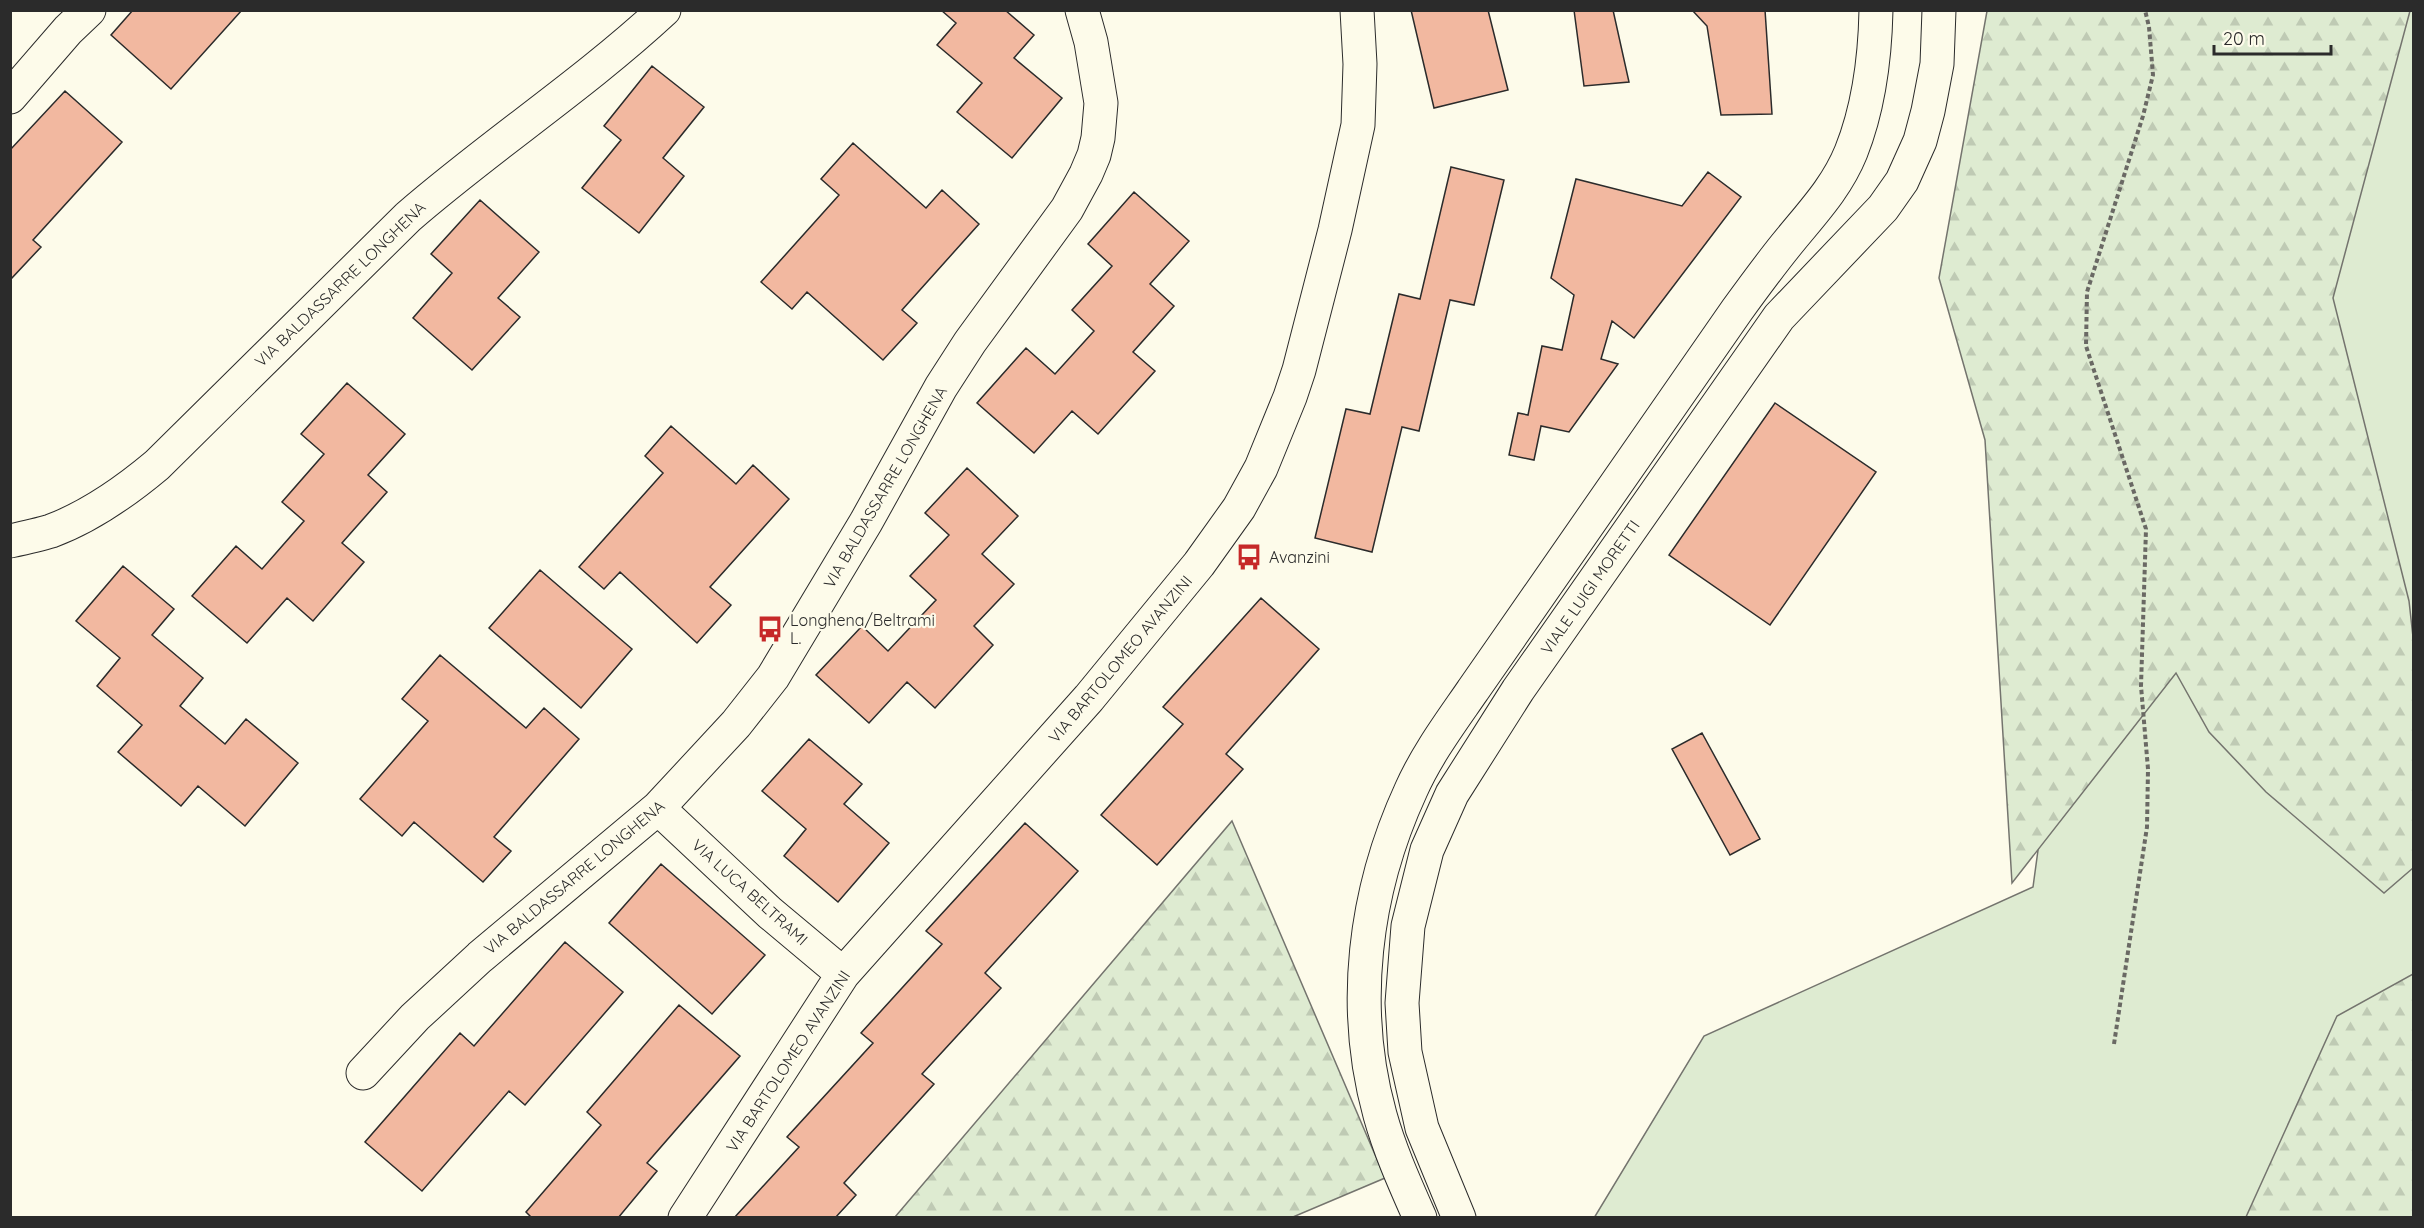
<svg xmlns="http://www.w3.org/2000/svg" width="2424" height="1228" font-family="Quicksand,sans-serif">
<defs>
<pattern id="forest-firs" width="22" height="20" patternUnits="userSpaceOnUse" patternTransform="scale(1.5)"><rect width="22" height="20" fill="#deebd1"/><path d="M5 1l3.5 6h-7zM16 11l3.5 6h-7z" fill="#bfcab4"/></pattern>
</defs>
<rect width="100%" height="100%" fill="#fdfbea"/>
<path fill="#deebd1" stroke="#74746e" stroke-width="1.5" d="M2021,11H2413V1217L1594,1218L1704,1036L2033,887L2072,600Z"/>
<path fill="url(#forest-firs)" stroke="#74746e" stroke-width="1.5" d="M1987,11H2410L2333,298L2409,601L2413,637V868L2384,893L2266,792L2209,732L2176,673L2012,883L1985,440L1939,278Z
M1232,821L1385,1178L1293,1217H895Z
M2413,974V1217H2246L2337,1016Z"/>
<path fill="#f2b8a0" stroke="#2b2b2b" stroke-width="1.5" d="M133,10H242L171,89L111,35Z
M941,10H1005L1034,35L1014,58L1062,98L1012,158L957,112L982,83L937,45L956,23Z
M1411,10H1488L1508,90L1434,108Z
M1574,10H1613L1629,82L1584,86Z
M1692,10H1765L1772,114L1721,115L1707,26Z
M652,66L704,107L663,158L684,176L639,233L582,188L621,140L604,126Z
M65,91L122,142L33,240L41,247L10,280V150Z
M853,143L926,208L942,190L979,224L902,310L917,323L883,360L807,292L792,309L761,282L839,195L821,179Z
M1451,167L1504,180L1474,305L1450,300L1419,431L1402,427L1372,552L1315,538L1346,409L1370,414L1399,294L1420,299Z
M1708,172L1741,197L1634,338L1612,321L1601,359L1618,364L1569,432L1541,426L1534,460L1509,455L1518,413L1528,415L1542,346L1562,350L1574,295L1551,278L1576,179L1682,206Z
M1134,192L1189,241L1150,284L1174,306L1133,352L1155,371L1098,434L1072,411L1034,453L977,403L1026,348L1055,374L1094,331L1072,310L1112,266L1088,244Z
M480,200L539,252L498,298L520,317L472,370L413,318L452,273L431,254Z
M347,383L405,434L368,475L387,492L342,543L364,562L313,621L287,598L247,643L192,596L236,546L262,569L304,521L282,502L324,454L301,434Z
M1775,403L1876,472L1770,625L1669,555Z
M671,426L736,484L753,465L789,499L710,587L731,605L697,643L620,572L604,589L579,567L663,473L645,456Z
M967,468L1018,516L982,554L1014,584L974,626L993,645L935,708L907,682L869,723L816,675L862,626L888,651L936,600L910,576L949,535L925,513Z
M123,566L174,609L152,635L203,678L180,706L225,744L246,719L298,763L245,826L198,786L181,806L118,752L142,725L97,686L120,658L76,621Z
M540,570L632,649L581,708L489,628Z
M1261,598L1319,649L1226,754L1243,769L1157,865L1101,815L1183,724L1163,707Z
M440,655L526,728L544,708L579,739L494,837L511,851L483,882L414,822L402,836L360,799L428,721L402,699Z
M1702,733L1760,839L1730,855L1672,749Z
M809,739L862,784L844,804L889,843L838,902L784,856L806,829L762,791Z
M1025,823L1078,871L985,973L1001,988L922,1074L934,1084L844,1183L856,1195L835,1218H734L799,1147L787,1137L873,1043L861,1033L942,944L926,931Z
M661,864L765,955L712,1014L609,923Z
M565,942L623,992L525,1105L509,1091L422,1191L365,1142L460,1033L474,1046Z
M679,1005L740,1056L647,1163L657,1171L618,1218H532L526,1212L601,1125L587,1112Z"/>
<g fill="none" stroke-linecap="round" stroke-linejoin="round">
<g stroke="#2b2b2b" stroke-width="35">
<path id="street" d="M10,97L68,30L89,10
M10,541C24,538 38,535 51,531C89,517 126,491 157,465L408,217C491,145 583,85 664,10
M658,808L770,913L843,974
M363,1073L415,1017L480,957L658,808L736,724L773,677L866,522L941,387L970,342L1067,209L1086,174L1094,155L1098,138L1101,103L1091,42L1082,10
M685,1218L843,974L1089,698L1199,564L1239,508L1261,468L1290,397L1299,370L1335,230L1358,125L1360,64L1357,10
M1420,1218C1405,1184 1390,1151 1380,1115C1350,1007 1364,892 1411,790C1427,754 1451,722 1473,690C1561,563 1649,436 1737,310C1753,288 1769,266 1786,245C1810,215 1836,189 1851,152C1869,107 1875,59 1876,10
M1459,1218L1422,1128L1405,1052L1402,1003L1408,926L1427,850L1452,794L1518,690L1779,317L1883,208L1902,181L1920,141L1928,111L1937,64L1939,10"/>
</g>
<path stroke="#6a6964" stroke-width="4" stroke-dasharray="4.5 3" stroke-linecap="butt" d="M2114,1044L2147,827L2148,769L2141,686L2146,529L2086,346L2087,292L2143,116L2153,75L2149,27L2145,10"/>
<use href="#street" stroke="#fdfbea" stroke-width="33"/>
</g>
<defs>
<g id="bus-bare" transform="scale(2.07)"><path d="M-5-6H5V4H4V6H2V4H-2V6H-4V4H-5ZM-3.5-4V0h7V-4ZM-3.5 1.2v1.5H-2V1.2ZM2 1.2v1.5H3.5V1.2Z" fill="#c62828" stroke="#fdfbea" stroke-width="2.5" paint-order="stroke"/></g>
</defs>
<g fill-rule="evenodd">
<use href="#bus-bare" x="1249" y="557"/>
<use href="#bus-bare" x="770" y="629"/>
</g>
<g text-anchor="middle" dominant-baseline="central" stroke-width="4.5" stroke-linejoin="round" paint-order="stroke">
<g font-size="16" fill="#2b2b2b" stroke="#fdfbea">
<text transform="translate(340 284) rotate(-44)">VIA BALDASSARRE LONGHENA</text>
<text transform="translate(885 487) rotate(-60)">VIA BALDASSARRE LONGHENA</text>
<text transform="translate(1590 587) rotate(-55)">VIALE LUIGI MORETTI</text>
<text transform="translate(1120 659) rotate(-50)">VIA BARTOLOMEO AVANZINI</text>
<text transform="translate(574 877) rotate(-40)">VIA BALDASSARRE LONGHENA</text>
<text transform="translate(750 892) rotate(42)">VIA LUCA BELTRAMI</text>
<text transform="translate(788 1061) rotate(-57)">VIA BARTOLOMEO AVANZINI</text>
</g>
<g font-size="16" fill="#2b2b2b" stroke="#fdfbea" text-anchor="start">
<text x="1269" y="557">Avanzini</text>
<text x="790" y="620">Longhena/Beltrami<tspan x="790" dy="18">L.</tspan></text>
</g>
</g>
<rect width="2424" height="1228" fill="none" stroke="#2b2b2b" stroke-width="24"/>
<path d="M2214 45v9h117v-9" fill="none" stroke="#2b2b2b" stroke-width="3"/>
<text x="2223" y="45" font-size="18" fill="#2b2b2b" stroke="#fdfbea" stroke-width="4.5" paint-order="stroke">20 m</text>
</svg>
